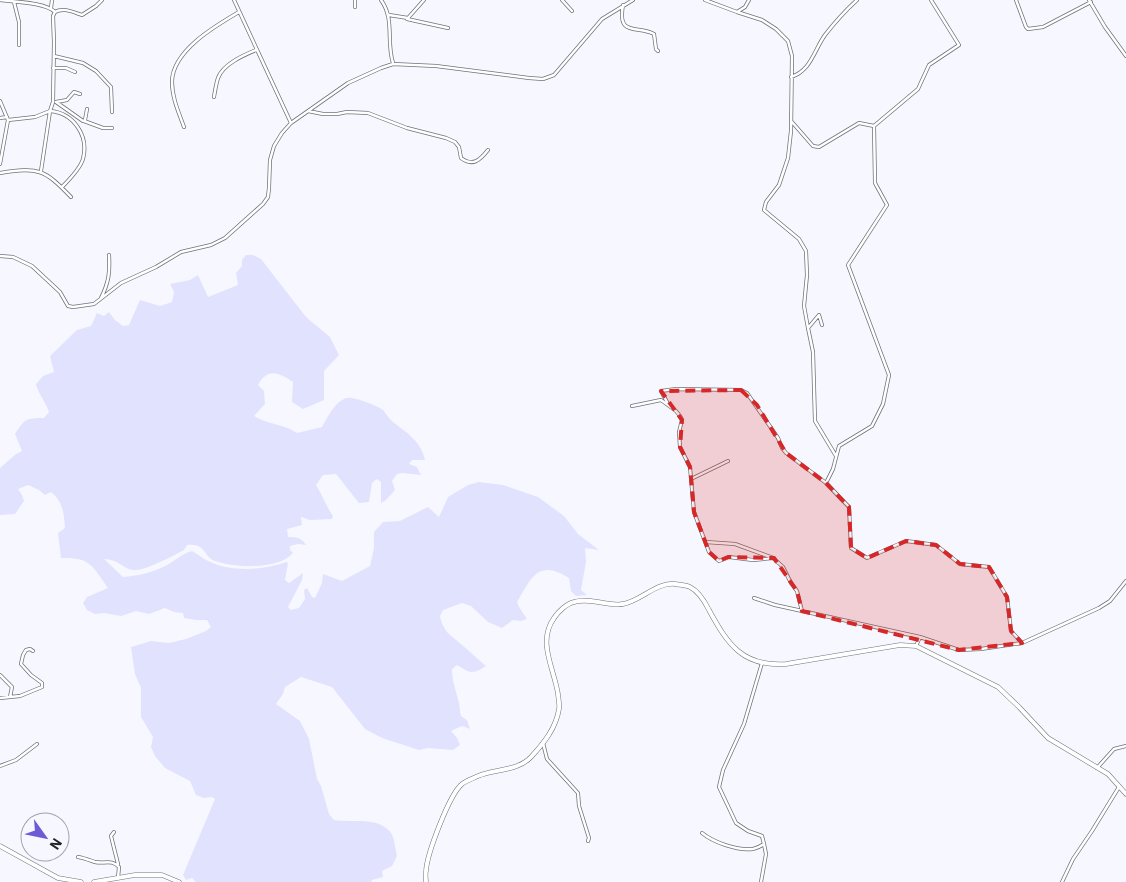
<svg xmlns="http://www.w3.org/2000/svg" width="1126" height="882" font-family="'IBM Plex Sans',sans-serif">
<rect width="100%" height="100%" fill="#f7f8ff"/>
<path fill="#e1e2fd" d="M246,255H253L261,259L306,317L330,337L339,355L324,371V400L303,409L292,402L293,382C279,373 268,367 258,385L264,391L265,404L254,416C269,425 284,424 297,433L322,427C327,418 336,400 347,398C353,396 378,406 383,410C387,414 389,419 393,422C407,433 421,441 425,460H412L409,464L417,467L421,475L402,473L397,474L392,481L395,490L386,500L381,503V482L377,479L372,483L369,502L359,503L336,474L323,475L316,485C322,494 326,506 333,516L332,519L310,520L301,517L302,525L287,529L288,537C296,537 301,537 306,545L298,544L290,546V550L293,553C278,570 235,568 215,561C203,557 207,543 187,545L184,550C175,555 143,572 133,570C122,568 118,559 104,559L123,577C136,576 151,573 163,567C174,562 181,554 192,551C199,555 206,561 213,563C234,572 265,570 286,562L288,563L285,580L289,583L303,573L302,580L288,607L291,610L299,608L305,599L304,590L307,588L312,597L315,598L322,583L323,574L342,581L370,566L374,548V532L383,522L400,521L428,507L439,517L448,497L468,485L479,482L503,485L538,497L564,516L578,534L599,550L585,548L586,562L581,590L587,595L576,596L571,591L569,578C538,559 532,577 517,602L519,607L527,619L521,621L513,620L502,628L488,622L471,606L462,603L443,610L440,616C443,632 451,635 461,644C470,651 477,659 486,666C472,675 470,673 457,665L452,669C452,680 455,688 458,699C460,704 459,710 461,716L467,720L470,729L462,726L451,731L457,738L460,745L453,750L428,748L419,750L382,738L365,729L332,687L301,677L285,687L283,694L276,704L300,721L309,739L317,779L321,786L329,814L334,820C352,823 379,816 391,833C395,839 395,849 397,856L392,866L382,871L383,877L372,880L371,882H196L192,878L186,880L183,875L215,799L212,797L204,798L196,795L190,781L165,768L155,756L151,747L153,737L141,717V688L135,674L131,647L151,641L169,643L186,639L206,631L211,627L207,620H196L184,618L183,613L174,612L165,608L149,614L136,611L121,616L104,613L95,614L87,610L83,603L87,597L108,588C92,565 90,557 61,558L58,533L65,528C64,514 63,501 51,492L45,495L39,490L28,485L18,489L22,495L24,501L15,514L0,515V468L16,454L22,451L15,434C25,419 25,418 44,418L49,412C46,402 38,394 36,384L43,376L54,372L50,356L77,330L91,326L97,313L104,316L109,312L115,320L123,326L129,325L140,300L160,306L172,302L174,292L170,284L190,280L198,275L208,297L238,285L236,273L242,266V260Z"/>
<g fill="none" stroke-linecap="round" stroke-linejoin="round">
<g stroke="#717178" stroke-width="4">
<path id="street" d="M0,0C14,2 45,2 55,12
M234,0L291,123L348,83L381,68L393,64L436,66L529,78L543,79L554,75L602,19L633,0
M355,0V7
M381,0C395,19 386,42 393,63
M562,0L572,11
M705,0L737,12L745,7L749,0
M1016,0L1026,27L1028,29L1043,27L1091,2
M1089,0L1105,27L1126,56
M14,2L19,22V45
M623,5C617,37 637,25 654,34L656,49L658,51
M51,8L52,0
M737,12L762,20L776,29L788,41L792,56L791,131L788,158L779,185L766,202L764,210L799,239L806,251L807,275L804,306L808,328
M389,15L408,18L424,0
M407,19L448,28
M54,56L83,63L96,71L111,87L112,112
M53,68H66L75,72
M791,77C811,71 814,50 825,35C835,22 845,11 857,0
M214,97C215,91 216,84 218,78C223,64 244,55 256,50
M0,101L8,120
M56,102L83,121L85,120L87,109
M56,102L67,100L74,92L80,94
M308,111L323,114H337L347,112L368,113L407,128L446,138L455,142L459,147L461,158C473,167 480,160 488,150
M0,118L7,117
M84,121L103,128H112
M792,122L813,146L819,147L859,123L874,126L918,89L929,65L959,45L931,0
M874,126L875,183L887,205L848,265L889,375L883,404L872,426L839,446L833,469L826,483L849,507L851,548L867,558L906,541L936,545L960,564L989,567L1007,597L1011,631L1022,643
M184,127C179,113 172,98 172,82C172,51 215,26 239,12
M0,164L8,120L35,117L50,111L53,102L54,42L53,16L55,12C63,7 73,12 82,15L96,6L102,0
M41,171L50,111C74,113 89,136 83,159C80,169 69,180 62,187
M0,173C39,167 44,169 71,197
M0,256L13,257L32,266L60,292L68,306L73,307L94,304L121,283L156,267L181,252L211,245L225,238L263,204L268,197L269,188L270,160L274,146L282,133L291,123
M101,298C109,282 110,272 109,255
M822,325L819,315L808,328L813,352L815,421L836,456
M668,404L661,391L676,389L741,390L747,393L778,438L782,448L786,453L826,483
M632,406L661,400L676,411L680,416L682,420L679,432L680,447L690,467L694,512L709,552L719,561L729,557L753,560L773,558L783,567L791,583L797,591L802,611
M691,479L728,461
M706,542L735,544L773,558
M754,598L775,605L920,637L959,650L981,649L1022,643L1099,608L1110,601L1126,581
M916,646L920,637
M0,675L12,687L10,697
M0,698L20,696L42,687V683L31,675L21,664L23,655L26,650L30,649L33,651
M543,743L547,759L578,793L579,806L589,838L588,841
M0,766L16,760L37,744
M1097,768L1114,749L1126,746
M114,832L111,836L118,864
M702,833C713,842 737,851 753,849C757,848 761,846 764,844L762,836L748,831L736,823L719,787L723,770L744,724L762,663
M78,857C84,858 89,860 95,862C104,864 112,859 119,867L118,878
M761,882L766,854L764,844
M1062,882L1073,859L1092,831L1119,787"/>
</g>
<g stroke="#717178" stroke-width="5">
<path id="secondary" d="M0,846L58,878L81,882
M94,882L135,875H162L179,882
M426,882C426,878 425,874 426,871C427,854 449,795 462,784C466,781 474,778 478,776C495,769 518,771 531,757C544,743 556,728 559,709C560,704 558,698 558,694C554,668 537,642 554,618C558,612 566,604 574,602C592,597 609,607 623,604C641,601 656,582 675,584C679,585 686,585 690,587C698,591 705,602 709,610C728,645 743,667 786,664L900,645L916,646L998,687L1019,707L1048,738L1108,774L1126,794"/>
</g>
<use href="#street" stroke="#fff" stroke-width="2.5"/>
<use href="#secondary" stroke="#fff" stroke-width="4"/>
</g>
<path fill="#d62828" fill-opacity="0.2" stroke="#d62828" stroke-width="4" stroke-dasharray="10 6" stroke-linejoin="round" d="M741,390L757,405L786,453L826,483L849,507L851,548L867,558L906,541L936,545L960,564L989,567L1007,597L1011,631L1022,643L959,650L802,611L797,591L774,558L728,557L719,561L709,552L694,512L690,467L680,447L682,420L661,391Z"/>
<g transform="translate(45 837) rotate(123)"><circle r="24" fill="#f7f8ff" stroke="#a2a3a8"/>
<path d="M0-4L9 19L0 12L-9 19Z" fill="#6b5cd6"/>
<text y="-8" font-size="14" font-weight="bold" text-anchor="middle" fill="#232426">N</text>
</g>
</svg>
